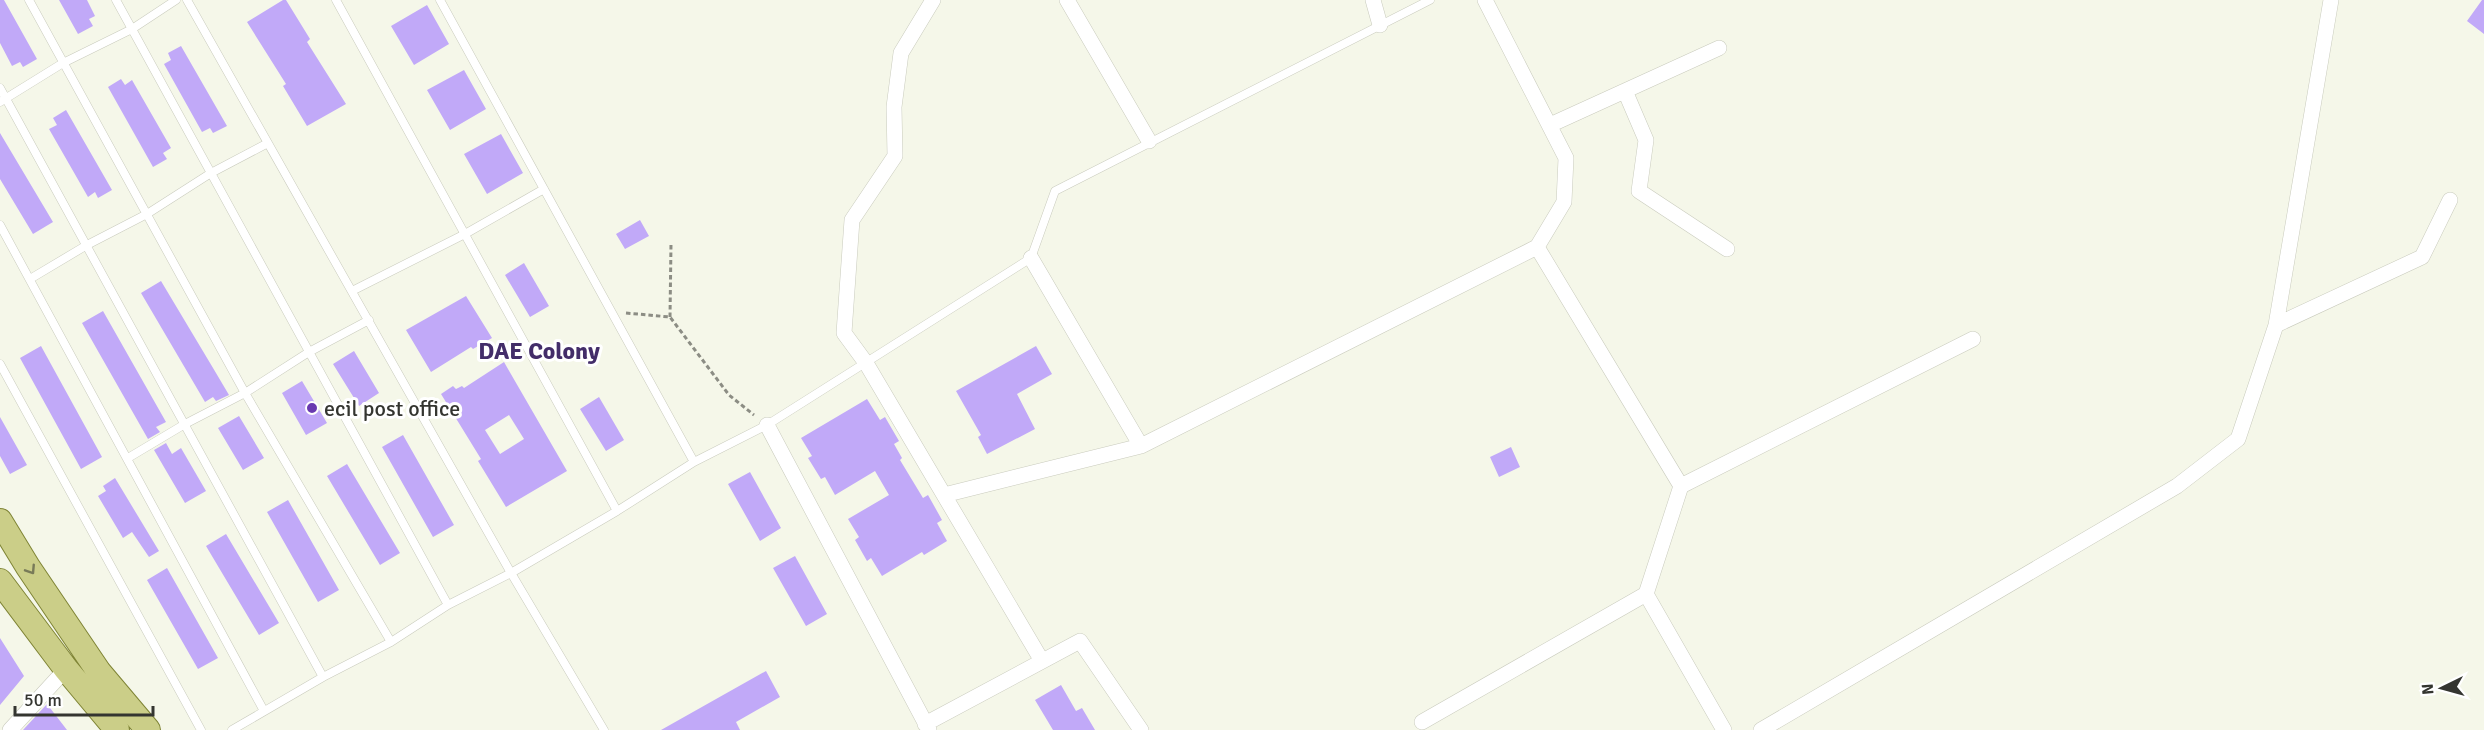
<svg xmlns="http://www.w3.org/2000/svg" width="2484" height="730" font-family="Signika,sans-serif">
<rect width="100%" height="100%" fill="#f5f7e9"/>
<path fill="#c1a9f8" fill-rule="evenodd" d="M0,0H4L37,59L23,67L20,62L12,66L0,43Z
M59,0H87L95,16L89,19L93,26L78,34Z
M283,0H286L310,39L307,42L346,104L307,126L283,86L286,84L247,22Z
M2482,0H2484V34L2467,21Z
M427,5L449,44L414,65L391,26Z
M181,46L227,126L213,133L210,128L202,132L164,64L171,60L168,53Z
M464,70L486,109L450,130L427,90Z
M121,79L125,85L132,80L171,148L163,153L167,159L153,167L108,87Z
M66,110L112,190L98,198L95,192L88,197L49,129L57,125L53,118Z
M0,133L53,222L33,234L0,179Z
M501,134L523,173L487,194L464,154Z
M640,220L649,236L625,249L616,234Z
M524,263L549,306L530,317L505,275Z
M161,281L216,373L229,395L216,401L213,397L205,402L141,293Z
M466,296L492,338L473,349L471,347L431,372L406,330Z
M103,311L166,422L156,427L160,432L148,439L82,323Z
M41,346L102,457L81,469L20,358Z
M1036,346L1052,374L1017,394L1035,429L987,454L978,437L981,435L956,391Z
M354,351L379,393L359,406L333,364Z
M504,362L567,471L506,507L478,461L481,459L441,394L453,386L456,389L462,386L464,388ZM509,415L524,439L500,454L485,430Z
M302,381L327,423L306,435L282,393Z
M599,397L624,440L606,451L580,409Z
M867,399L880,420L885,417L899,441L894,444L902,458L900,460L923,498L928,495L942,520L937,523L947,541L924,555L922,552L882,576L871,558L867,561L855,540L859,537L848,519L889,495L875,471L835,495L825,477L821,479L808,458L812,456L801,438Z
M239,416L264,458L243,470L218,428Z
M0,417L27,465L10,474L0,456Z
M403,435L454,525L433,537L382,447Z
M166,443L172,454L181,448L206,491L185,503L154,450Z
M1511,447L1520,467L1499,477L1490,457Z
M347,464L400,553L380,565L327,476Z
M750,472L781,528L760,541L728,484Z
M115,478L159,551L149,557L132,532L123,538L98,496L106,491L103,486Z
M288,500L339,590L318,602L267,512Z
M226,534L279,623L259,635L206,546Z
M795,556L827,614L806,626L773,568Z
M167,568L218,658L198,669L147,580Z
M0,638L24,676L0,705Z
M766,671L780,697L736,722L740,730H661Z
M1061,685L1076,711L1082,708L1095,730H1053L1035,700Z
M47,704L67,730H23Z"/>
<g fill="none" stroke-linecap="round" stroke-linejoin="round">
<g stroke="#c9cbbd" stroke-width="9">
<path id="lane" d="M29,0L245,393L391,642
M116,0L448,605
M187,0L511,573L604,730
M336,0L617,511
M440,0L694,462
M0,88L323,677
M0,102L63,63L132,29L176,0
M0,225L264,711
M30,279L87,245L147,214L211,173L268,143
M352,291L465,234L544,189
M0,364L201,730
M128,458L185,424L245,393L309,352L369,320
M232,730L323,677L391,642L448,605L511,573L617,511L694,462L767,425L1031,258L1055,191L1430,0"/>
</g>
<g stroke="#c9cbbd" stroke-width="16">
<path id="street" d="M933,0L901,53L894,107L895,156L852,220L844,333L866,363L1042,661
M1067,0L1149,141
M1373,0L1380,25
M1485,0L1566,158L1564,202L1537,247L1681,486L1646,594L1724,730
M1625,91L1646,140L1639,191L1727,249
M1550,125L1719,48
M1031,258L1141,446
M2276,325L2422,257L2450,200
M767,425L929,730
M1681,486L1973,339
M944,495L1141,446L1537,247
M1422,722L1646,594
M925,724L1080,641L1141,730
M10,730L66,669
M1761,730L2177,486L2238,439L2276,325L2331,0"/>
</g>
<g stroke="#7f8435" stroke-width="26">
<path id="primary" d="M0,521L28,567L99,672L148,730
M0,581L66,669L117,730"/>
</g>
<path stroke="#8c8d84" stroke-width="3" stroke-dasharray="4.5 3" stroke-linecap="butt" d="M626,313L670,317L729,395L754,415
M670,317L671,243"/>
<use href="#lane" stroke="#fff" stroke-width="8"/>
<use href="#street" stroke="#fff" stroke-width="15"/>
<use href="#primary" stroke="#cbce88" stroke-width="24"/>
</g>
<defs><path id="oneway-chevron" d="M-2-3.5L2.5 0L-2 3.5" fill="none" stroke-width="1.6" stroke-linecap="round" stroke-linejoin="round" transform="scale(1.5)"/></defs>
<use stroke="#787a58" href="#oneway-chevron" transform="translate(31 570) rotate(57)"/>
<circle fill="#6939b0" stroke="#fff" stroke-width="2" cx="312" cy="408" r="6"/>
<g text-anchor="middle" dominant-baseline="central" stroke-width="6" stroke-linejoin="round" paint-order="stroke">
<g font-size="22" fill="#343530" stroke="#fff" text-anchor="start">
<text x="324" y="408">ecil post office</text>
</g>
<g font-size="24" font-weight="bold" fill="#432d69" stroke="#fff">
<text x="539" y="351">DAE Colony</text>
</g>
</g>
<g transform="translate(2442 688) rotate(265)" stroke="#ffffff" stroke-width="4.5" paint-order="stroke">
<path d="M0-4.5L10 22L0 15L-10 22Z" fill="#343530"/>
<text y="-9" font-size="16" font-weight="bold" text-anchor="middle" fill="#343530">N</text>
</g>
<path d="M15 706v9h138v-9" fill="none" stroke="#343530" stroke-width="3"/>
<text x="24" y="706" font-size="18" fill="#343530" stroke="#ffffff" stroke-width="4.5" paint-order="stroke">50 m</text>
</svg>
